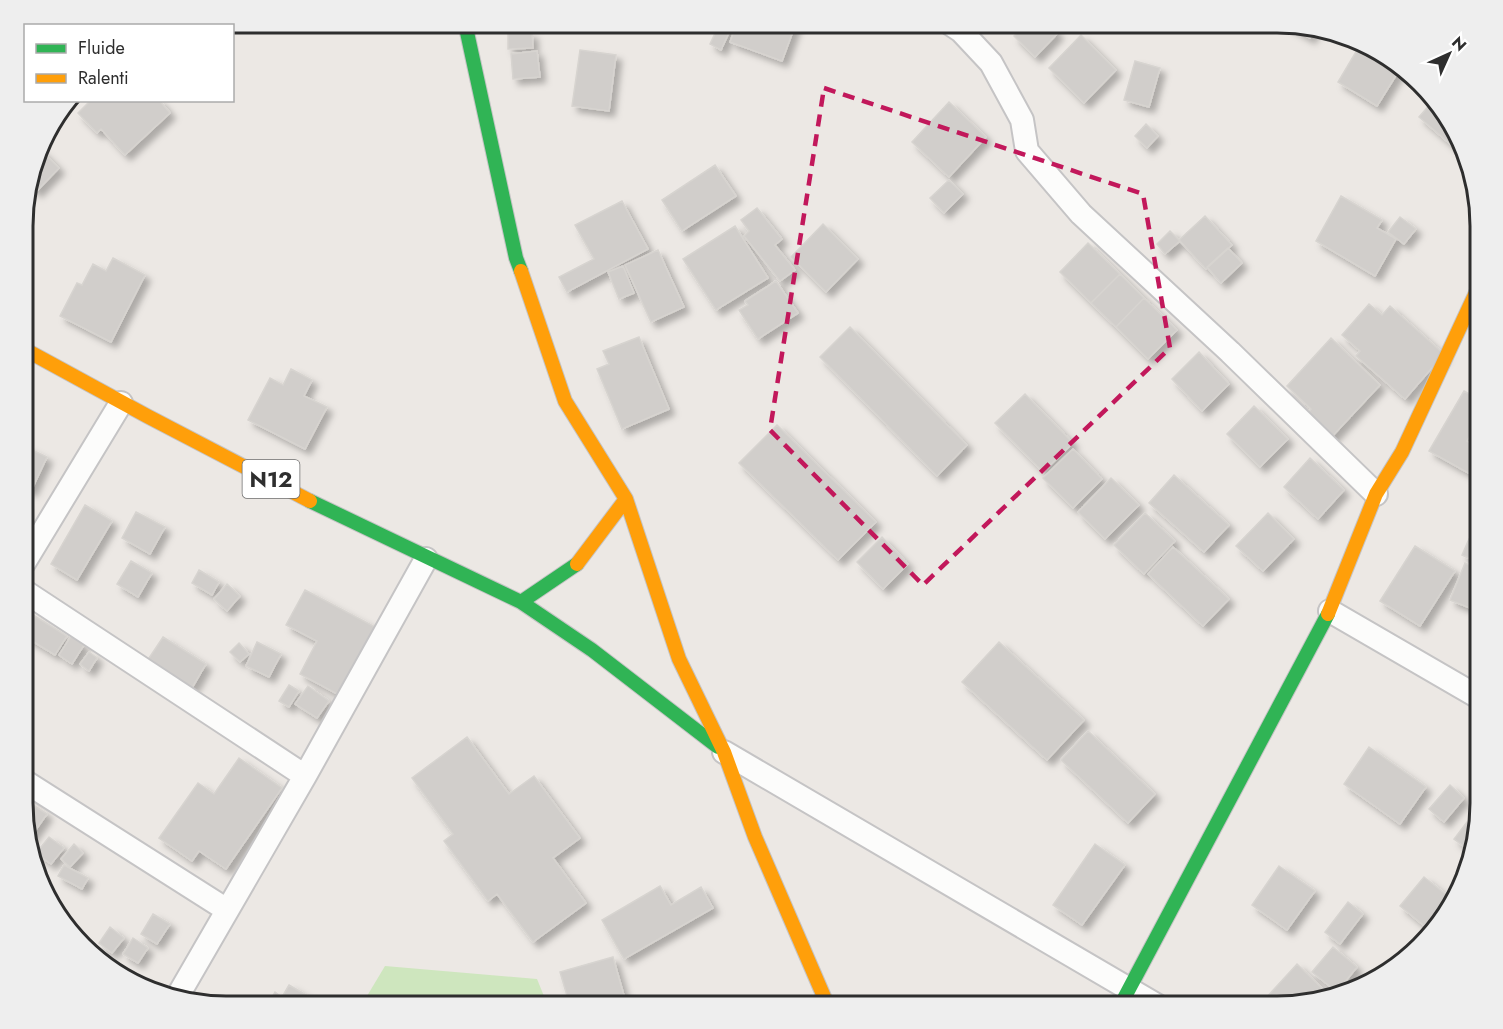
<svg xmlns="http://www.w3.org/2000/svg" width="1503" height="1029" font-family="Jost,sans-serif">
<defs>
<filter id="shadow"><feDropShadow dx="5.5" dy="5.5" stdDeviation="3" flood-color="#0004"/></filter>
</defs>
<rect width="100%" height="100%" fill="#ece8e4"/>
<path fill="#cee6be" d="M385,966L537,979L548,1006H361Z"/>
<path fill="#d1cecb" stroke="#d7d4d0" stroke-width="1.5" filter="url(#shadow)" d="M720,23L731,28L721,50L710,44Z
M737,23H796L782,61L730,42Z
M1027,23H1047L1058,33L1035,57L1014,36Z
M1287,23H1290L1315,28L1310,38L1286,25Z
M508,33H532L533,48L508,49Z
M1081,35L1116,70L1084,103L1049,68Z
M1360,45L1400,69L1377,106L1338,82Z
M580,50L616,55L609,111L572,106Z
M537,51L540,77L513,79L511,54Z
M1135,61L1160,68L1149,107L1124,100Z
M91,100H159L170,113L125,155L101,129L97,133L78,113Z
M1433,101L1453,124L1463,155L1419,117Z
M949,102L986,137L949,177L912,142Z
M1146,124L1158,136L1147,148L1135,136Z
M40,149L59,168L36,192L29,184Z
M715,165L736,196L682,231L662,200Z
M949,180L963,194L944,213L930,198Z
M1341,196L1382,220L1377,228L1396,239L1375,276L1316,241Z
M622,201L648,249L567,292L559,277L594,259L575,225Z
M757,208L782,239L775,245L795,270L780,281L744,236L749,231L741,220Z
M1205,216L1232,245L1206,269L1179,240Z
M1400,217L1416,229L1404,244L1388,232Z
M823,224L858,259L826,292L791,257Z
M735,226L768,278L716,310L683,259Z
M1170,231L1180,241L1165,254L1157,244Z
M1088,243L1120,274L1091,303L1060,272Z
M1228,248L1242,263L1221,283L1207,267Z
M658,250L684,307L651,322L625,265Z
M113,258L145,275L111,342L60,316L77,283L82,285L93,264L106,271Z
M623,266L634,293L619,299L608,272Z
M1120,274L1144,298L1116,327L1091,303Z
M776,281L798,313L758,339L739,310L748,305L745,301Z
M1144,298L1177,330L1148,359L1116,327Z
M1369,304L1382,315L1390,306L1444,354L1405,399L1356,356L1360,351L1342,335Z
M850,327L967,445L937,476L820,357Z
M639,337L669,409L622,429L597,369L609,364L603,351Z
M1331,338L1380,385L1327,442L1303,419L1311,409L1287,386Z
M1199,352L1229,384L1202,411L1172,379Z
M1480,360V389L1470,385Z
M291,369L312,380L304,396L327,407L305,449L248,420L270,378L283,385Z
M1464,391L1480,400V418L1467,441L1480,450V462L1472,475L1429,451Z
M1025,394L1073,443L1043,472L995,423Z
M1254,406L1288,439L1260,467L1227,434Z
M777,425L876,522L838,560L739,463Z
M24,446L47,457L31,491L24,488Z
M1073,449L1102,479L1073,508L1043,478Z
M1310,458L1344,490L1318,519L1284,487Z
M1174,475L1229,525L1204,552L1149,503Z
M1111,478L1139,505L1105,539L1078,512Z
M85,505L112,521L77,580L51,564Z
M136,512L165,527L150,554L122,538Z
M1145,513L1175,541L1144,574L1114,545Z
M1268,513L1294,539L1263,571L1236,546Z
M882,537L908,564L883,589L857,562Z
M1469,539L1480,545V563L1462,555Z
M1415,546L1455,571L1420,626L1380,601Z
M1173,547L1229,599L1203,626L1148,574Z
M131,561L152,573L138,597L117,584Z
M1465,563L1480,569V612L1450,600Z
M199,570L219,582L212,595L192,583Z
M227,584L240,596L227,611L214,599Z
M305,590L377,628L341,696L300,674L317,641L286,625Z
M33,615L67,636L55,655L24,636V629Z
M71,636L84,645L72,664L59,655Z
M163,637L206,664L192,688L147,661Z
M257,642L281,654L269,677L246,666Z
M999,642L1084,720L1047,760L962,682Z
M239,643L249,654L240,662L230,652Z
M89,652L97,658L89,671L80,664Z
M289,685L299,691L289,707L279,701Z
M308,686L329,701L317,718L295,704Z
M1088,731L1155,794L1128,823L1061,760Z
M467,737L509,794L534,776L580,838L553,858L586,903L533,942L497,894L488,901L444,841L453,834L412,778Z
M1369,747L1426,787L1400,824L1344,784Z
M239,758L282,788L226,869L199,851L192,861L159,838L198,783L214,794Z
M1450,785L1464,798L1444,822L1429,809Z
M24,799L47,814L28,841L24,830Z
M1480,805V816L1473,853L1454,839Z
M49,837L64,848L51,864L36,853Z
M74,844L83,853L70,867L61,859Z
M1095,844L1125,865L1082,925L1053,905Z
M64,865L88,878L82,889L58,876Z
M1279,866L1315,891L1287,930L1252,905Z
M1424,877L1453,900L1439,927L1432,932L1400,906Z
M660,886L671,905L701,887L713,908L624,959L602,920Z
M1348,902L1363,914L1340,944L1325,932Z
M153,914L170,924L157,944L141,934Z
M110,927L124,938L112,953L99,943Z
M133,938L148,948L138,963L123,954Z
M1333,947L1357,967L1337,992L1312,972Z
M613,957L627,1006H570L560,972Z
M1297,964L1328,994L1273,1006L1265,999Z
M289,985L325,1006H267L275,992L282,997Z"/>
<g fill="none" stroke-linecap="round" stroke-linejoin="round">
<g stroke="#c5c4c5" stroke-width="26">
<path id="street" d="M949,23L961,31L991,63L1022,120L1027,151L1081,214L1230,352L1376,494
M24,563L121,403
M24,591L305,776
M1330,611L1480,698
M724,752L1158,1006
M24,781L227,910
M176,999L305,776L426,559"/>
</g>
<g stroke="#c5c4c5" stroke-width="16">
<path id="fast" d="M465,23L516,258L521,271
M310,501L521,602L577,564
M521,602L592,650L718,747
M1120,1006L1328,614"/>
</g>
<g stroke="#c5c4c5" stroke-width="16">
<path id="slow" d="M521,271L565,401L626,499L577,564
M24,349L147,416L310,501
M626,499L679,659L724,752L755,837L828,1006
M1328,614L1376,494L1402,452L1480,284"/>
</g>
<use href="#street" stroke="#fcfcfb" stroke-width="22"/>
<use href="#fast" stroke="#30b455" stroke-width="14"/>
<use href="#slow" stroke="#ff9f0a" stroke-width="14"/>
</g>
<path fill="none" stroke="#c2185b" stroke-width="4.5" stroke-dasharray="12 8" stroke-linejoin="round" d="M824,88L1143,194L1170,348L923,585L770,430Z"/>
<g text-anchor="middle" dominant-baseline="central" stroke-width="5" stroke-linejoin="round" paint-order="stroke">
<rect fill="#fff" stroke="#6d6d6d" stroke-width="1.5" x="242.5" y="460" width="57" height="38" rx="4.5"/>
<g font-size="22" font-weight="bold" fill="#2e2e2e">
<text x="271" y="479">N12</text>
</g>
</g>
<path d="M0 0H1503V1029H0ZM226 33H1277A193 193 0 0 1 1470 226V803A193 193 0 0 1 1277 996H226A193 193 0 0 1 33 803V226A193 193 0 0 1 226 33Z" fill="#eee" fill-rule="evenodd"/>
<path fill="none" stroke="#2e2e2e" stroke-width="3" d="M226 33H1277A193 193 0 0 1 1470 226V803A193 193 0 0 1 1277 996H226A193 193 0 0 1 33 803V226A193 193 0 0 1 226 33Z"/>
<rect x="24" y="24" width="210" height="78" fill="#ffffff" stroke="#ababab" stroke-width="1.5"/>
<rect x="36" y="44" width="30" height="9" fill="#30b455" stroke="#ababab" stroke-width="1.5"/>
<text x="78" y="54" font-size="18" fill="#2e2e2e">Fluide</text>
<rect x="36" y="74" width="30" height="9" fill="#ff9f0a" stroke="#ababab" stroke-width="1.5"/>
<text x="78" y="84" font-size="18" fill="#2e2e2e">Ralenti</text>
<g transform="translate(1449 54) rotate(45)" stroke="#ffffff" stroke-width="4.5" paint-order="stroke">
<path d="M0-4.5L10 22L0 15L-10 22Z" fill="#2e2e2e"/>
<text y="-9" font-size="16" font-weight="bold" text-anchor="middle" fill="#2e2e2e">N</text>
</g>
</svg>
